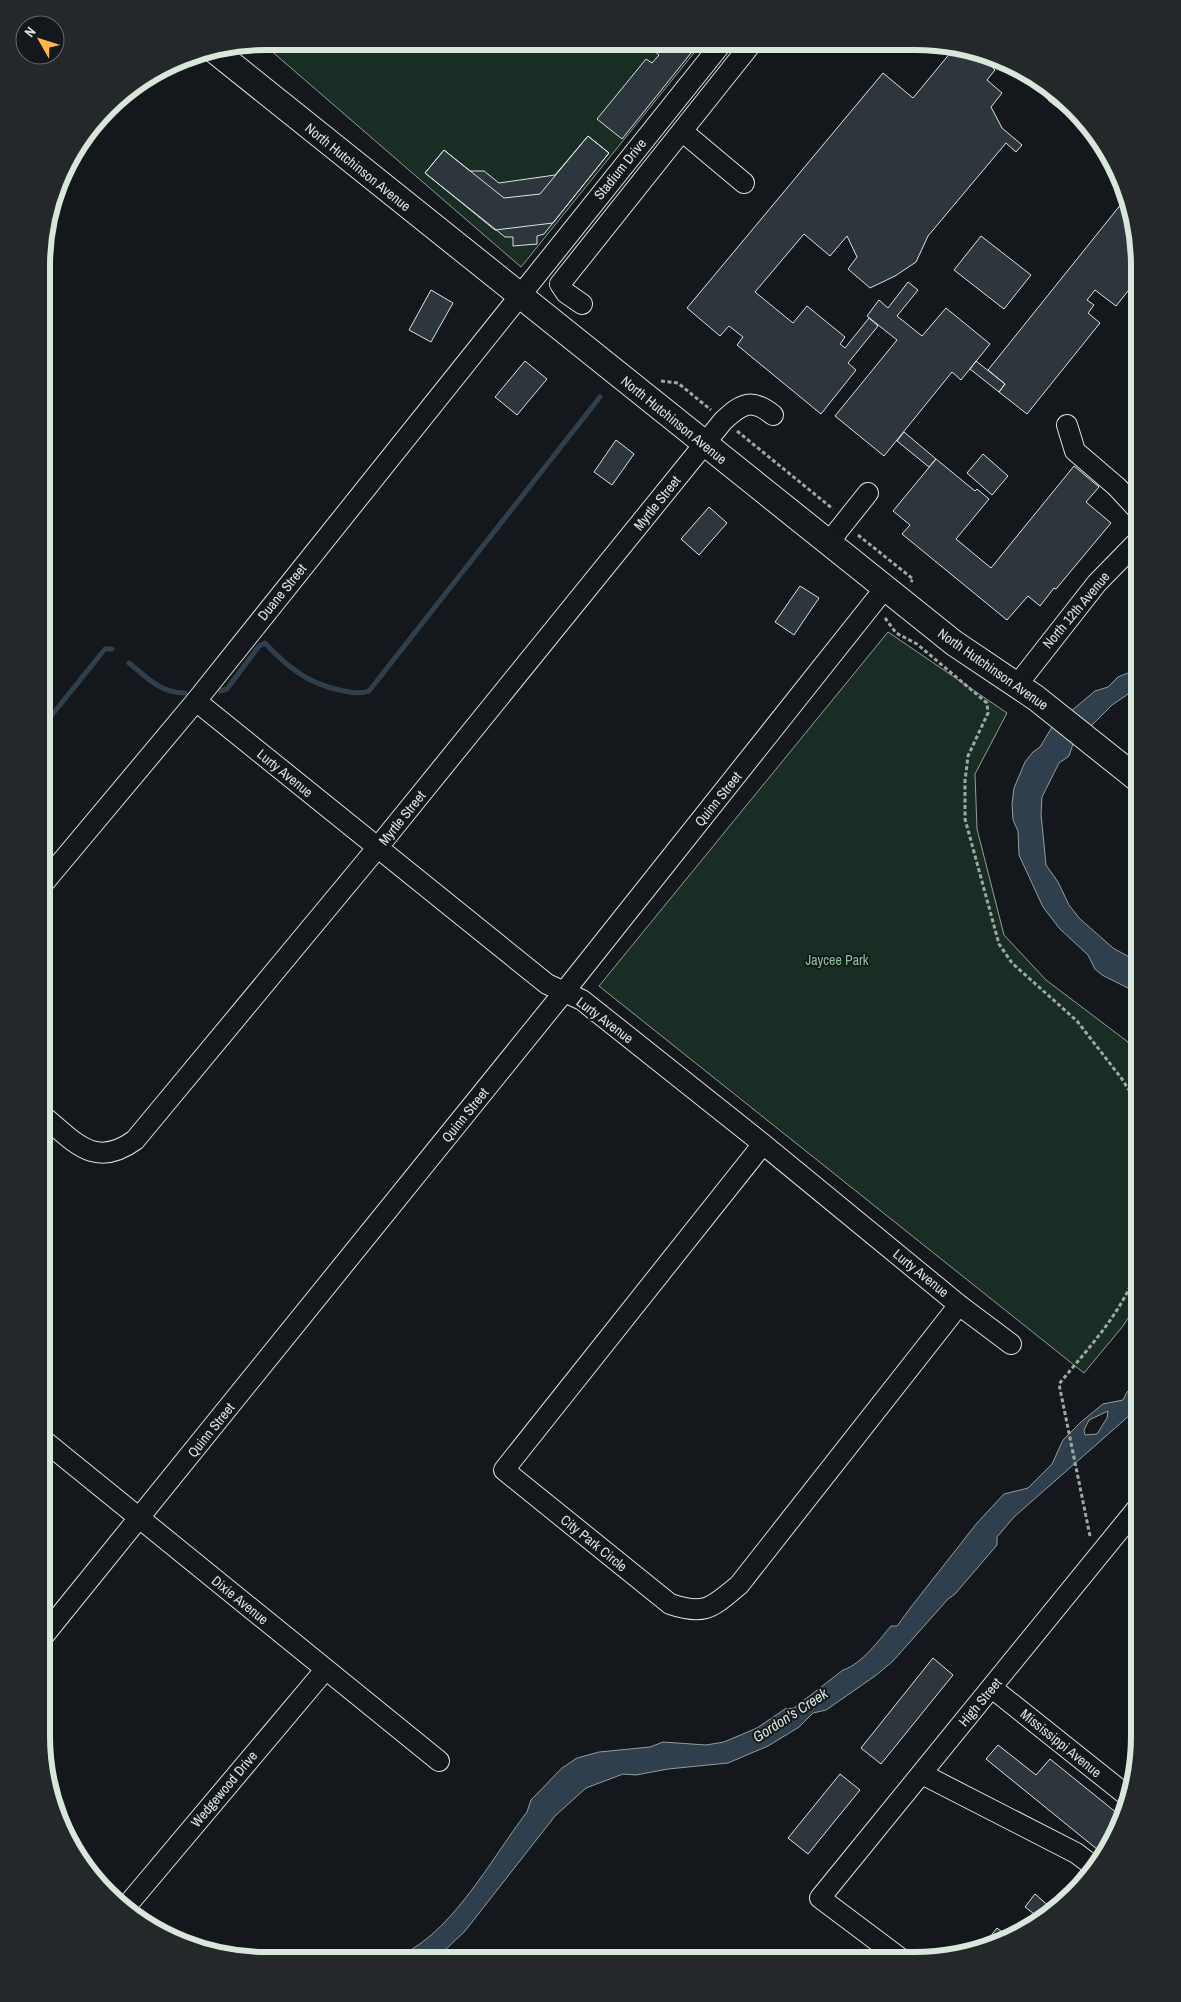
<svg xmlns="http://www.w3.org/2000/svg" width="1181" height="2002" font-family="'Archivo Narrow',sans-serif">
<rect width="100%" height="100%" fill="#14181c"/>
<path fill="#1a2d24" stroke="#939e99" d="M266,41L702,43L521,267L261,42Z
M888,632L1007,713L975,774L977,829L1004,935L1046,980L1128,1042L1139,1063V1301L1123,1326L1084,1373L599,986Z"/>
<path fill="#2f3f4d" stroke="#939e99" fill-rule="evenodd" d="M1140,668V686L1112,705L1073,744L1069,756L1059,763L1042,797L1041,814L1046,865L1058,882L1069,905L1079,918L1113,948L1140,963V994L1102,975L1095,969L1088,955L1060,929L1043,907L1019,855L1018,831L1013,820L1012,804L1014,788L1025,762L1033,752L1040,747L1052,727L1095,691L1108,687L1118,677Z
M1139,1381V1407L1014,1517L997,1537V1545L955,1594L948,1599L893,1661L875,1676L826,1710L813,1713L799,1727L768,1746L728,1763L668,1769L636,1775L623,1774L586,1788L555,1816L465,1931L443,1952L430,1959H391C449,1940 490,1860 527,1812L531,1800L562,1768L577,1758L599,1752L650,1747L663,1742L706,1745L724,1742L757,1728L785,1709L794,1708L843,1670C862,1664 879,1640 891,1626H897L911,1607L977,1523L1004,1494L1028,1488L1052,1464L1063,1440L1081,1422L1103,1404L1123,1400L1127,1392ZM1108,1411L1107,1418L1097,1434L1085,1435L1084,1430L1089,1420Z"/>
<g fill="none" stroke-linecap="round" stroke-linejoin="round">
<path stroke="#2f3f4d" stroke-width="5" d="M129,663C148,678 160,693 185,693
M220,691L227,689L259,646L265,643C277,656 292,670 307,678C321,686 355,697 369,691L600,397
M43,726L105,649H112"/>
</g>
<path fill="#2c363c" stroke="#d8e6dc" d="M644,42L699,43L622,139L597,119L646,59L652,63L659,55Z
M956,46L979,52L995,70L987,80L1002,93L991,107L1002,128L1022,145L1016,152L1006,143L928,236L916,262L895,276L870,288L848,269L857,257L847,236L830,256L804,234L755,292L793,323L807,306L845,337L840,344L845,348L869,318L878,326L848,363L856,370L821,414L737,345L743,337L729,326L720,336L687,308L883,73L913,98Z
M1035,78L1052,88L1082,118L1067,115L1049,101Z
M588,136L609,153L544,234L537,236V244L513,246V237H505L425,173L444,150L470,171H484L499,183L555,175Z
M588,136L609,153L553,223L495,230L425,173L444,150L504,198L540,194Z
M1126,198L1140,276L1116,306L1095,290L1087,300L1094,305L1088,313L1100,323L1027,414L999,392L1005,384L988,370Z
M981,236L1031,275L1004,309L954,270Z
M908,282L918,290L897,316L922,336L946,308L990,344L961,380L952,372L884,456L835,416L897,340L867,316L879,300L888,308Z
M431,290L453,303L431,342L409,330Z
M525,361L547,379L517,415L495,397Z
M976,361L1005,384L999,392L970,369Z
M904,432L936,459L929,467L897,441Z
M616,440L634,454L612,485L594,472Z
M983,454L1008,476L992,495L967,473Z
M936,459L975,491L977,489L989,499L956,539L991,568L1074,466L1099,487L1086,502L1111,523L1056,589L1054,588L1040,606L1028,596L1007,620L902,534L910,525L893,511Z
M709,507L727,523L699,555L681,539Z
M800,586L819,598L794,635L775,622Z
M933,1658L953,1675L881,1764L861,1748Z
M998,1745L1036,1775L1050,1759L1123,1818L1103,1854L986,1759Z
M840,1774L860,1790L808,1854L788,1838Z
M1081,1870L1089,1877L1052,1914L1042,1920L1025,1907L1035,1894L1051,1908Z
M997,1928L1010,1938L1001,1944L982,1947Z"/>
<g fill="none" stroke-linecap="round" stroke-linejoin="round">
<g stroke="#d8e6dc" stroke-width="22">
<path id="minor" d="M682,131L744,183
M582,304L566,293L560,284L752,43
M1067,425L1075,451L1117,487L1140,512
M829,542L868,493
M1017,685L1097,583L1140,539
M196,701L547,984L582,1000L763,1144L959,1305L1011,1344
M42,885L196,701L722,43
M42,1115C74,1141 94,1170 135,1140L378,847L723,421C742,403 752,398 773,415
M763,1144L504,1470L670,1604C706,1616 712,1607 739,1585L959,1305
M42,1439L439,1761
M41,1639L564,992L885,588
M992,1688L1130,1798
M922,1774L1076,1853L1096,1868
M124,1909L325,1670
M904,1961L820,1898L1139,1506"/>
</g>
<g stroke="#d8e6dc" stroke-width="27">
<path id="major" d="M215,51L954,643L1036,698L1140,781"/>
</g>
<path stroke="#9da8a2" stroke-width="3" stroke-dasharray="4 2.5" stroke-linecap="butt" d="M661,381L678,383L711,410
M737,431L833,509
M858,535L913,579L911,582
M885,618L896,633L917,644L987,703L988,713L968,756L965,781V819L999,944L1012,963L1077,1021L1122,1079L1139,1106
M1090,1536L1059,1384C1090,1346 1123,1312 1139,1265"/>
<use href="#minor" stroke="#14181c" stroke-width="20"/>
<use href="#major" stroke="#14181c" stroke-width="25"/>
</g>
<g text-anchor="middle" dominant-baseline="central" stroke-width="4" stroke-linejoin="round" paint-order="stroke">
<g font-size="14" fill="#d8e6dc" stroke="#14181c">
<text transform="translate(358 167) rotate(39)">North Hutchinson Avenue</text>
<text transform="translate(620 169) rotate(-51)">Stadium Drive</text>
<text transform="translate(674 420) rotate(39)">North Hutchinson Avenue</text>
<text transform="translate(657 503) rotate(-51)">Myrtle Street</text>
<text transform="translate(282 592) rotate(-51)">Duane Street</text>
<text transform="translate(1076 610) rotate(-50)">North 12th Avenue</text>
<text transform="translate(993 669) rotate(35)">North Hutchinson Avenue</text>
<text transform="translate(285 773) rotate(39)">Lurty Avenue</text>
<text transform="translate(718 799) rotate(-51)">Quinn Street</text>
<text transform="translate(402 818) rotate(-51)">Myrtle Street</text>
<text transform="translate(605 1020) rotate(37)">Lurty Avenue</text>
<text transform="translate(465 1115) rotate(-51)">Quinn Street</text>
<text transform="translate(921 1273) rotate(39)">Lurty Avenue</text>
<text transform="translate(211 1430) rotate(-51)">Quinn Street</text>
<text transform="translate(594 1543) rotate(39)">City Park Circle</text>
<text transform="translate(240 1600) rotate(39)">Dixie Avenue</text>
<text transform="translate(980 1702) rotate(-50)">High Street</text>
<text transform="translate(1061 1743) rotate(39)">Mississippi Avenue</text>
<text transform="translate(224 1789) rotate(-50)">Wedgewood Drive</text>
</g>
<g font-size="14" fill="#8ac095" stroke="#14181c">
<text x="837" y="960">Jaycee Park</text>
</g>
<g font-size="15" font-style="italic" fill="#d8e6dc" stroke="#14181c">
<text transform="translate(790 1715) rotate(-33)">Gordon's Creek</text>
</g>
</g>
<path d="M0 0H1181V2002H0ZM266 50H915A216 216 0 0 1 1131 266V1736A216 216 0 0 1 915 1952H266A216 216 0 0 1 50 1736V266A216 216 0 0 1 266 50Z" fill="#24282b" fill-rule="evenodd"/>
<path fill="none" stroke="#d8e6dc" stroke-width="6" d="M266 50H915A216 216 0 0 1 1131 266V1736A216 216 0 0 1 915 1952H266A216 216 0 0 1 50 1736V266A216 216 0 0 1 266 50Z"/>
<g transform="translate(40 40) rotate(309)"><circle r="24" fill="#14181c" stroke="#626a69"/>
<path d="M0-4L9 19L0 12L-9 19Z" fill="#ffb74d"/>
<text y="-8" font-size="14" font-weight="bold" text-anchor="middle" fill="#d8e6dc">N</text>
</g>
</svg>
